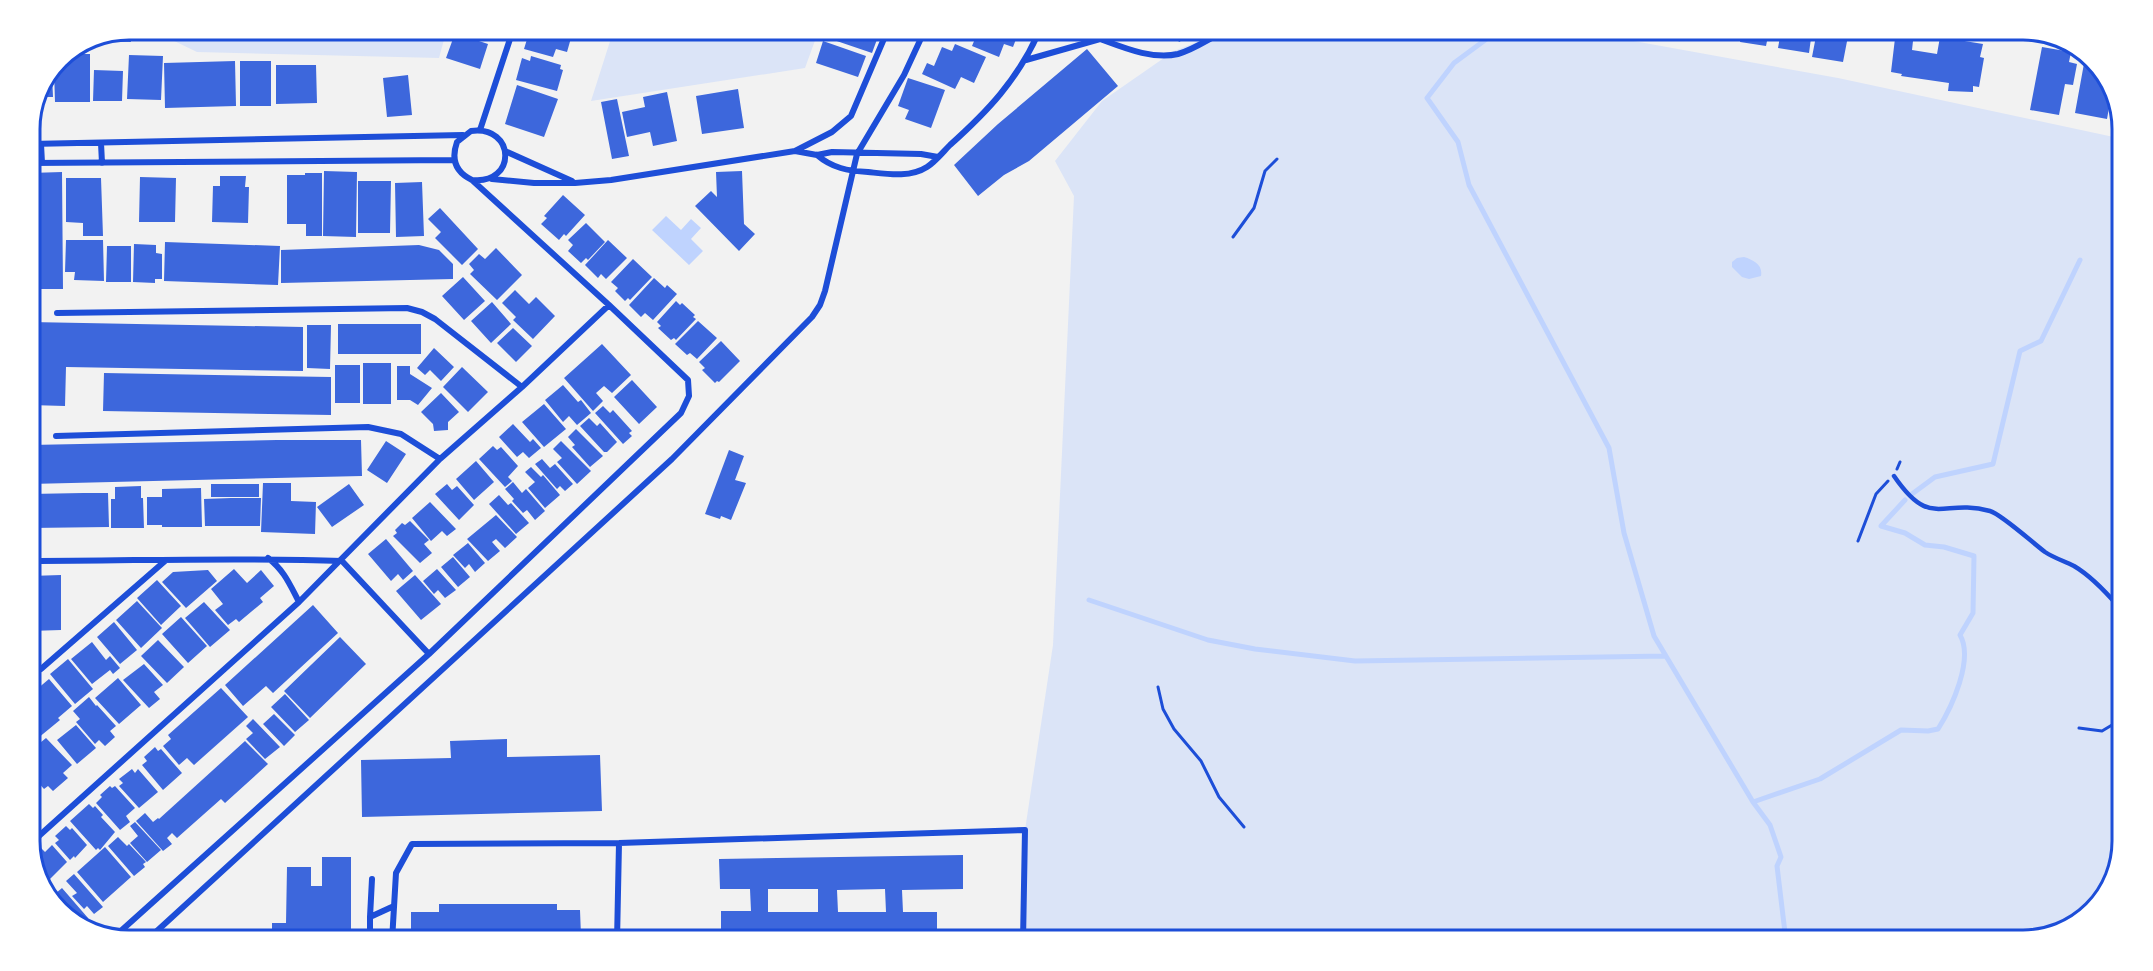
<svg xmlns="http://www.w3.org/2000/svg" width="2153" height="971" font-family="'Times New Roman',serif">
<rect width="100%" height="100%" fill="#f2f2f2"/>
<path fill="#dbe4f7" d="M1584,32L1838,78L2123,139L2115,880L2079,924L2024,941H1024L1025,830L1053,645L1074,196L1055,161L1102,101L1174,51L1220,33Z
M612,35H817L805,68L591,101Z
M445,36L439,58L197,52L166,37Z"/>
<path fill="#bfd3fe" d="M666,216L681,230L691,219L701,228L691,239L703,251L689,265L652,230Z
M1744,257C1754,260 1763,265 1761,276L1749,279L1742,277L1732,267V262L1737,258Z"/>
<g fill="none" stroke-linecap="round" stroke-linejoin="round">
<path stroke="#bfd3fe" stroke-width="5" d="M1496,32L1454,63L1427,98L1458,142L1469,185L1609,448L1624,533L1654,636L1753,802L1770,825L1781,857L1777,866L1786,941
M1912,494L1935,477L1993,464L2020,351L2041,341L2080,260
M1089,600L1208,640L1255,649L1355,661L1665,656
M1753,802L1820,779L1901,730L1928,731L1938,729C1952,707 1974,659 1960,635L1973,613L1974,556L1944,547L1925,545L1905,533L1881,526L1905,500"/>
</g>
<path fill="#3d67dc" fill-rule="evenodd" d="M1896,30L1914,32L1912,50L1937,54L1940,37L1983,44L1980,57L1984,58L1979,87L1973,86V92L1948,91L1949,83L1901,76L1902,74L1891,72Z
M1742,31H1769L1766,46L1740,42Z
M1781,31H1812L1809,53L1778,48Z
M1817,31H1849L1843,62L1812,57Z
M1160,33H1183L1180,42Z
M879,34L872,53L819,35Z
M977,34H1018L1013,47L1004,44L999,57L972,46Z
M454,36H464L488,44L480,69L446,58Z
M528,36H564L571,38L567,52L556,49L553,57L524,49Z
M92,37H130L131,42L87,41Z
M823,41L866,56L858,77L816,63Z
M955,44L986,57L974,83L961,77L955,89L922,74L927,63L934,66L942,47L952,51Z
M2042,47L2071,52L2069,62L2077,64L2073,85L2065,84L2059,115L2030,110Z
M1087,49L1118,86L1029,161L1004,175L978,196L954,165L998,124Z
M66,54H90V102H55L54,70L59,59Z
M129,55L163,56L161,100L127,99Z
M531,56L561,65L560,69L563,70L557,91L516,80L522,58L530,61Z
M2085,58L2106,74L2112,91L2107,119L2075,113Z
M235,61L236,106L165,108L164,63Z
M240,61H271V106H240Z
M276,65H316L317,103L276,104Z
M94,70L123,71L122,101H93Z
M52,74L53,97H42L46,89Z
M408,75L412,115L387,117L383,78Z
M908,78L945,90L931,128L905,119L909,110L898,106Z
M517,85L558,99L544,137L505,124Z
M738,89L744,128L702,134L696,96Z
M667,92L677,141L653,146L650,132L627,137L622,112L645,107L643,97Z
M617,99L629,156L612,159L601,102Z
M324,171L357,172L356,237L323,236Z
M742,171L744,224L755,234L739,251L695,206L711,191L717,197L716,172Z
M62,172L63,289H30V173Z
M305,173H322V236H306V224H287V175H305Z
M220,176H246L245,187H249L248,223L212,222L213,186H220Z
M140,177L176,178L175,222H139Z
M66,178H101L103,236H83V223L66,222Z
M358,181H391L390,233H358Z
M422,182L424,236L396,237L395,183Z
M563,195L585,215L566,236L564,234L559,240L541,224L547,218L544,216Z
M440,208L478,249L462,265L435,238L441,232L428,219Z
M586,223L605,242L588,260L586,258L581,263L568,251L573,245L568,240Z
M66,240H103L104,281L74,280L75,272H65Z
M608,240L627,258L606,279L601,274L598,278L585,265Z
M165,242L280,246L278,285L164,281Z
M134,244L156,245V253L162,254V279H155V283L133,282Z
M419,245L439,250L453,264V279L281,283V250Z
M107,246H131V282H106Z
M496,248L522,275L497,300L470,274L474,270L469,264L479,254L485,259Z
M633,259L652,277L630,300L628,298L625,301L615,291L618,288L611,282Z
M463,277L485,301L464,320L442,296Z
M654,278L665,288L667,285L677,294L653,320L645,313L641,317L629,305Z
M515,290L529,304L536,297L555,316L533,339L513,320L516,317L502,303Z
M676,301L680,305L682,303L695,315L693,317L696,319L676,340L674,338L671,340L658,328L661,326L657,322Z
M492,302L511,324L491,343L471,321Z
M698,321L717,338L697,359L690,353L687,355L675,344Z
M30,322L303,327V371L66,367L65,406L30,405Z
M338,324H421V354H338Z
M307,325H331L330,369L307,368Z
M513,328L532,346L516,362L497,343Z
M721,341L740,361L719,382L717,381L715,383L702,370L705,368L699,362Z
M602,344L631,375L612,393L604,386L596,393L603,401L593,411L564,378Z
M434,348L454,367L441,381L430,370L425,375L417,368Z
M363,363H391V404H363Z
M335,365H360V403H335Z
M397,366H410V374L432,388L418,405L410,400H397Z
M462,367L488,392L468,412L443,387Z
M104,373L331,377V415L103,411Z
M632,380L657,407L639,424L614,397Z
M563,385L578,402L581,400L591,413L577,425L569,416L563,422L545,400Z
M441,393L459,412L448,422V430L434,431L433,424L421,412Z
M544,404L566,429L544,447L522,422Z
M603,406L610,413L613,410L632,431L629,433L632,436L623,444L595,413Z
M589,418L597,426L600,423L617,442L607,452H604L580,426Z
M513,424L530,442L533,439L541,448L529,458L523,452L517,457L499,437Z
M576,429L603,456L590,467L572,447L575,445L568,437Z
M277,440H361L362,476L30,484V445Z
M386,441L406,454L387,483L367,470Z
M561,441L591,471L577,484L557,462L562,458L553,449Z
M493,446L497,450L501,447L518,466L508,477L512,481L505,487L479,459Z
M729,450L744,456L735,480L746,483L731,520L721,516L720,519L705,514Z
M542,459L550,468L555,464L573,484L565,491L560,486L557,489L535,464Z
M476,461L494,482L474,500L456,479Z
M531,467L541,477L543,475L560,495L545,508L528,488L535,482L525,472Z
M513,482L522,493L526,489L545,511L535,520L527,510L523,513L512,501L514,499L505,489Z
M263,483H291V501L316,502L315,534L261,532Z
M211,484H259V497H211Z
M349,484L364,505L332,527L317,507Z
M447,484L452,490L457,486L474,505L459,520L435,494Z
M141,486V498H143L144,528H111V499H115V487Z
M201,488L202,527H162V525H147V497H162V489Z
M83,493H108L109,527L30,528V494Z
M499,495L508,505L511,503L529,523L516,534L489,504Z
M231,498H261L260,526H205L204,499Z
M430,502L456,529L447,536L442,531L431,541L412,518Z
M496,515L517,537L505,548L496,539L492,542L500,551L488,561L467,539Z
M410,521L429,540L424,544L432,553L420,563L393,536L397,533L395,530L402,523L405,525Z
M386,539L413,571L403,580L398,574L391,581L368,554Z
M468,543L485,563L475,572L469,564L465,568L453,555Z
M453,557L470,577L458,587L441,567Z
M234,569L247,583L261,570L274,586L260,598L263,602L239,622L236,619L228,625L215,610L223,604L211,589Z
M437,569L456,590L445,598L438,590L434,594L423,581Z
M208,570L217,581L186,608L162,582L173,572Z
M61,575V630L30,631V576Z
M415,575L441,604L421,620L396,591Z
M157,580L181,606L161,625L137,598Z
M137,601L162,628L141,648L116,620Z
M204,602L230,630L210,647L185,618Z
M313,605L338,633L273,693L266,686L243,706L225,685Z
M181,617L207,646L188,663L162,634Z
M114,622L137,650L120,664L97,637Z
M340,637L366,664L310,718L284,691Z
M158,640L184,667L167,683L141,656Z
M92,642L106,660L110,656L120,668L113,674L110,670L92,684L71,659Z
M68,659L93,689L75,704L50,674Z
M144,664L163,685L154,692L160,699L149,708L123,680Z
M118,678L141,705L119,724L95,698Z
M49,679L72,706L58,718L60,720L32,743L30,729L33,726L30,722V695Z
M221,688L248,717L194,765L187,758L179,765L163,746L171,739L168,735Z
M285,694L309,720L295,732L271,707Z
M89,697L96,706L97,705L116,726L110,731L115,737L105,746L99,740L95,744L76,722L80,719L73,711Z
M2113,713H2117V750H2111Z
M274,714L295,735L284,746L263,724Z
M253,719L280,747L265,759L246,739L253,733L246,726Z
M76,725L96,748L77,764L57,740Z
M46,738L72,765L63,773L68,778L53,791L48,786L44,789L30,773L32,767L30,763L41,754L35,747Z
M507,739V757L600,755L602,811L362,817L361,760L451,758L450,741Z
M245,741L268,764L225,803L221,799L177,838L172,833L167,838L172,844L163,851L136,821L145,813L153,822L158,818L159,819Z
M155,747L158,751L161,749L182,773L163,790L142,765L147,761L144,757Z
M132,769L135,773L138,769L158,792L139,808L119,786L123,783L119,779Z
M110,786L112,788L115,786L135,808L126,816L130,822L120,830L96,803L102,797L100,795Z
M89,804L93,808L95,806L103,815L101,817L115,832L100,850L98,848L96,850L70,821Z
M135,822L161,850L147,862L130,843L138,836L130,826Z
M66,826L70,830L72,828L87,845L75,858L74,856L70,860L55,843L59,840L55,836Z
M118,837L127,846L129,844L146,862L143,864L145,867L134,876L108,846Z
M52,845L67,862L49,880L36,864L32,855L41,848L45,852Z
M105,847L131,877L103,902L77,872Z
M963,855V889L902,890L903,912H937V941H721V911H751L750,889H720L719,859ZM768,889H818V912H768ZM885,889L886,912H838L837,890Z
M322,857H351V932H365V941H272V923H286L287,867H311V886H322Z
M74,874L103,907L94,914L87,906L84,909L72,896L77,893L66,881Z
M62,888L88,918L80,924L49,899Z
M439,904H557V910H580L581,936L589,935V941H557V938H442V941H406V935L411,936V912H439Z"/>
<g fill="none" stroke-linecap="round" stroke-linejoin="round">
<path stroke="#1d4ed8" stroke-width="3" d="M1233,237L1254,208L1265,171L1277,159
M1897,469L1900,462
M1858,541L1876,494L1888,481
M1158,687L1163,709L1174,729L1201,761L1219,797L1244,827
M2079,728L2102,731L2117,722"/>
<path stroke="#1d4ed8" stroke-width="4.5" d="M1894,476C1931,530 1941,498 1990,511C2001,514 2033,543 2045,552C2054,558 2064,561 2074,566C2091,576 2105,591 2118,606"/>
<path stroke="#1d4ed8" stroke-width="6" d="M1086,34C1114,43 1148,61 1178,54C1193,50 1207,40 1221,33
M1026,60L1100,39
M480,130L511,36
M101,143L102,163
M30,144L463,135
M41,144L42,163
M505,151L572,181
M795,151L832,132L851,116L886,34
M817,155C832,168 848,171 868,172C887,174 910,178 927,167C935,162 943,152 950,145C988,111 1017,80 1038,34
M30,163L454,160
M492,179L534,183H575L611,180L795,151L817,155L832,152L921,154L938,157
M57,313L407,308L422,312L435,319L522,387
M56,436L368,427L401,434L440,459
M268,558C284,570 290,585 299,602
M30,561C134,561 238,557 342,561L429,654
M41,669L165,561
M30,844L299,602L440,459L522,387L609,305
M370,917L372,879
M113,938L429,654L681,413L689,396L688,380L609,305L472,180C455,172 451,159 457,142L471,131C516,125 517,185 472,180
M146,941L672,459L812,317L820,305L825,291L857,154L904,75L923,34
M370,941V917L394,906
M392,941L396,873L412,844L619,843L1025,830L1023,941
M617,941L619,843"/>
</g>
<path d="M0 0H2153V971H0ZM129 40H2023A89 89 0 0 1 2112 129V841A89 89 0 0 1 2023 930H129A89 89 0 0 1 40 841V129A89 89 0 0 1 129 40Z" fill="#fff" fill-rule="evenodd"/>
<path fill="none" stroke="#1d4ed8" stroke-width="3" d="M129 40H2023A89 89 0 0 1 2112 129V841A89 89 0 0 1 2023 930H129A89 89 0 0 1 40 841V129A89 89 0 0 1 129 40Z"/>
</svg>
